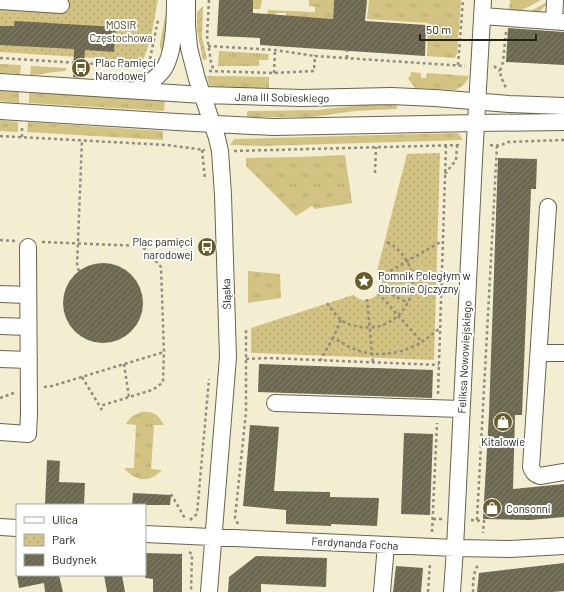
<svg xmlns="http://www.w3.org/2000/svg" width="564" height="592" font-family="Barlow,sans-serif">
<defs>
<pattern id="grass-tufts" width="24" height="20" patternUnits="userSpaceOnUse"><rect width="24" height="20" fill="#d2c382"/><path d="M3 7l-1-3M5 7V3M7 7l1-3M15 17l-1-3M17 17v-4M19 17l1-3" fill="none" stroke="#b4a770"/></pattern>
<pattern id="park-dots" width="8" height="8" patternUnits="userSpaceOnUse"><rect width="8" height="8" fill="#d2c382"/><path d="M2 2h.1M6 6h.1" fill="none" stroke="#b4a770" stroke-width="1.8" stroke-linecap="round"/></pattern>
<pattern id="garden-furrows" width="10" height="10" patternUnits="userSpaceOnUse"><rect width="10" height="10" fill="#d2c382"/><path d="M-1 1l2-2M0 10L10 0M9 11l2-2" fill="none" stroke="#b4a770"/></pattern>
<pattern id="building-hatch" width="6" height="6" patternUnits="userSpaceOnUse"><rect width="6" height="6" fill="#6d6850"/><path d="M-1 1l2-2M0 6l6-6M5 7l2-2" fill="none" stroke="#817d6a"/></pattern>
</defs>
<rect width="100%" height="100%" fill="#f3edd2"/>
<path fill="url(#grass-tufts)" d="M167,0H171L163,55L160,47V43L166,12Z
M253,0H262L260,9H253Z
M309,0H334L333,19L286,16V13H276L275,15H267L268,10L315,12V7L309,6Z
M369,0H461L457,55H456L455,58L427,56L428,23L367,19Z
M510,0H541L518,12L509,11Z
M551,0V6H545L538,13H527Z
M219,51L269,54L268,60H259V66H218Z
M0,64L21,65L20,74L0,73Z
M31,66L66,68V71C54,71 42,75 30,75Z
M411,72L421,73V78H426L427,73L469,76C467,83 462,87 455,90L415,88L407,77H410Z
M207,76L269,77V89L211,86L209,85Z
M0,90L19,92V103L0,101Z
M29,92L165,101L164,111L29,103Z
M362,105H395L397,106V109L355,111L313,117H248L247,116V112L248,111L318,110Z
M0,120L18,122V132L0,131Z
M28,122L163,131V140L27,132Z
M457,133L459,134L463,140L261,146L230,145L234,139Z
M345,155L352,203L315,209L312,206L296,216L246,166V158L299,157Z
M248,271L280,274L281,298L248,303Z
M141,412C153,411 158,414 164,425H154L151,469L162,470C149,484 135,481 124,468H134L136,425L126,424L131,417Z"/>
<path fill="url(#park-dots)" d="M0,0H158L151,37L143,61L0,52Z
M440,153L434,360L251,353V328L353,295C355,296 357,298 359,299C369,303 382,295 382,283C382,278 379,275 377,271L407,154Z"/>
<path fill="url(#garden-furrows)" d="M203,6L202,37L207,59L203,60L197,30V13Z"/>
<path fill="url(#building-hatch)" d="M219,0H253V13L333,19L334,0H367L365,21L426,25L425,56L260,45V38L217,36Z
M15,21L116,27L114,52L85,50L83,78L73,77L74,49L0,45V26H14Z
M508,28L564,32V65L506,62Z
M498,158L537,159L536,189H531L522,415H515L513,489L564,484V517L530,520L483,519L489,414Z
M63 303a40 40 0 1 1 80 0a40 40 0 1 1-80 0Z
M259,364L433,370L432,398L258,392Z
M250,425L279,427L274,491L330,492V497L379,498L377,526L331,524V526L286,524V510L243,506Z
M404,433L433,434L430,515L401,514Z
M47,460L60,461L59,482L85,483L84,505H45Z
M133,493L171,495L170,505H132Z
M145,553L182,554V592H153V579L145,578Z
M256,556L327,558L326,587L261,584V592H228L229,577Z
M564,563V591L553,592H477L479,573Z
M396,566L423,568L421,592H393Z
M17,575H59L63,592H45L44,583L19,588Z
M104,575H122L125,592H107Z"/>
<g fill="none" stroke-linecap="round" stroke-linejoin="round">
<g stroke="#69644c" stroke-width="18">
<path id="minor" d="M187,0V26L189,48L197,79L217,138L220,151L223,195L228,357L209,592
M0,1L61,5
M482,16L564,22
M554,21L555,0
M0,82L203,95L302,98L391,96L435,98L509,104L564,106
M136,90C146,84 159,78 165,67C174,51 175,19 175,0
M0,111L177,122L273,127L476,123L564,122
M548,207L531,467C533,472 534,474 540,476L564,472
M0,294L28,295
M0,326L28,327
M539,353H564
M0,359L29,360
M275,403L461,409
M0,432L28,434L29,414L28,247
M0,527L17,528
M145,534L455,548L510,549L564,546
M382,592L386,545
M452,592L455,548L474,159L483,0"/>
</g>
<path stroke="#918d7a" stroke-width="2.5" stroke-dasharray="3 3" stroke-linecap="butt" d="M209,0L207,36L211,62L214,71
M506,32L503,62L500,71L501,77L507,90
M208,46L275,50L315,56
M0,58L143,67
M347,58V50
M150,59L158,20
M458,65L463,0
M494,66L500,71
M209,71L274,73L314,71L315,56L465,66
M274,73L275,50
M0,136L167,145L205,150
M22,137V127
M490,145C497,146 501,146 507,142L564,140
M202,150L205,179
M234,151L461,145
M375,173L376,147
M445,174L456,160L457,145
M0,240L15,241
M42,242L142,246L161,267L164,352L163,382L157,387L152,390L100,406
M79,271L77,266L82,140
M380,277L442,241
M413,288H441
M381,289L408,303
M378,293L422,342
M367,299L373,363
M327,303C331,309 336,315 341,320C346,324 354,326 361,327C380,330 397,321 407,304C409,301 411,297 412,293C417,271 404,250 385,241
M341,320L333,338C343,343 353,350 363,352C382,357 407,352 423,341C429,337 434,333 440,328
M246,359L268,358L439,365
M320,361L333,338
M124,364L129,397
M82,377L102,410
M44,387L52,386L164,352
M438,394L446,146
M0,398L14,393
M171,494L186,520
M433,519H442
M190,520L197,514L209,379
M471,520L484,521L483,533
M477,520L497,146
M238,524L235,518L246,412V329
M432,532L437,423
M189,552L192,554L191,592
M428,592L430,563
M473,592C473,583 473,571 479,564"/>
<use href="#minor" stroke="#fff" stroke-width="16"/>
</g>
<defs>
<g id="bus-disc" transform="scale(1)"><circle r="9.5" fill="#685c29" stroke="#fff"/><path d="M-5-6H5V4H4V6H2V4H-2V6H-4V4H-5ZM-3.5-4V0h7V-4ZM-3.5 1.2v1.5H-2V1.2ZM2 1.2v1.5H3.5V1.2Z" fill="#fff"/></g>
<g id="sight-disc" transform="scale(1)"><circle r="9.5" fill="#685c29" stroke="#fff"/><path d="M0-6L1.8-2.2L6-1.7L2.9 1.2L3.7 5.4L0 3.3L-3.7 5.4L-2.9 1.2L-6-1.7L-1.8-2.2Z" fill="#fff"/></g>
<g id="shop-disc" transform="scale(1)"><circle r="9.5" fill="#685c29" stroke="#fff"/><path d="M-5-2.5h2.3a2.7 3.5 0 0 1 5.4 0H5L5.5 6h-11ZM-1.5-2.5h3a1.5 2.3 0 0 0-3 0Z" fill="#fff"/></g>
</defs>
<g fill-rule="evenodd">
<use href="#bus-disc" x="81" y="68"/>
<use href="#bus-disc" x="207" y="247"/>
<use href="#sight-disc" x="364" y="281"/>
<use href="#shop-disc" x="503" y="422"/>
<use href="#shop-disc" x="492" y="508"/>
</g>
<g text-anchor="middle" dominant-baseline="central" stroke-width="4" stroke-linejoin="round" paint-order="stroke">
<g font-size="11" fill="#4a421b" stroke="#fff">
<text x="121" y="24">MOSIR<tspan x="121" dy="13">Częstochowa</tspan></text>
</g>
<g font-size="11" fill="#26241a" stroke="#fff" text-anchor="start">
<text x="95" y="62">Plac Pamięci<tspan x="95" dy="13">Narodowej</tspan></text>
<text x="193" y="241" text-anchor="end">Plac pamięci<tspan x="193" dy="13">narodowej</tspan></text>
<text x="378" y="275">Pomnik Poległym w<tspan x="378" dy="13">Obronie Ojczyzny</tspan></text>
<text x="503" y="441" text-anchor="middle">Kitalowie</text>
<text x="506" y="508">Consonni</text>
</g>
<g font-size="11" fill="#26241a" stroke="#fff">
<text transform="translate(282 97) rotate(1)">Jana III Sobieskiego</text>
<text transform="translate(226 294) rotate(-92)">Śląska</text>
<text transform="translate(464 357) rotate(-87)">Feliksa Nowowiejskiego</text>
<text transform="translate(355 543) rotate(3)">Ferdynanda Focha</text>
</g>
</g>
<rect x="16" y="504" width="130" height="72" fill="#ffffff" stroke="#a8a7a3"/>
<rect x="24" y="517" width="20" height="6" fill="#ffffff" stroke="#a8a7a3"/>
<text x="52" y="524" font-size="12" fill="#26241a">Ulica</text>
<rect x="24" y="534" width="20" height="12" fill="url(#park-dots)" stroke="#a8a7a3"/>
<text x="52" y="544" font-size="12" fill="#26241a">Park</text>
<rect x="24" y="554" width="20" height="12" fill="url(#building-hatch)" stroke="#a8a7a3"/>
<text x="52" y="564" font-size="12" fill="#26241a">Budynek</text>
<path d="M420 34v6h116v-6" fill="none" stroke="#26241a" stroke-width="2"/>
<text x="426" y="34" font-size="12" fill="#26241a" stroke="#ffffff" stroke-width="3" paint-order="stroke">50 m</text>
</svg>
